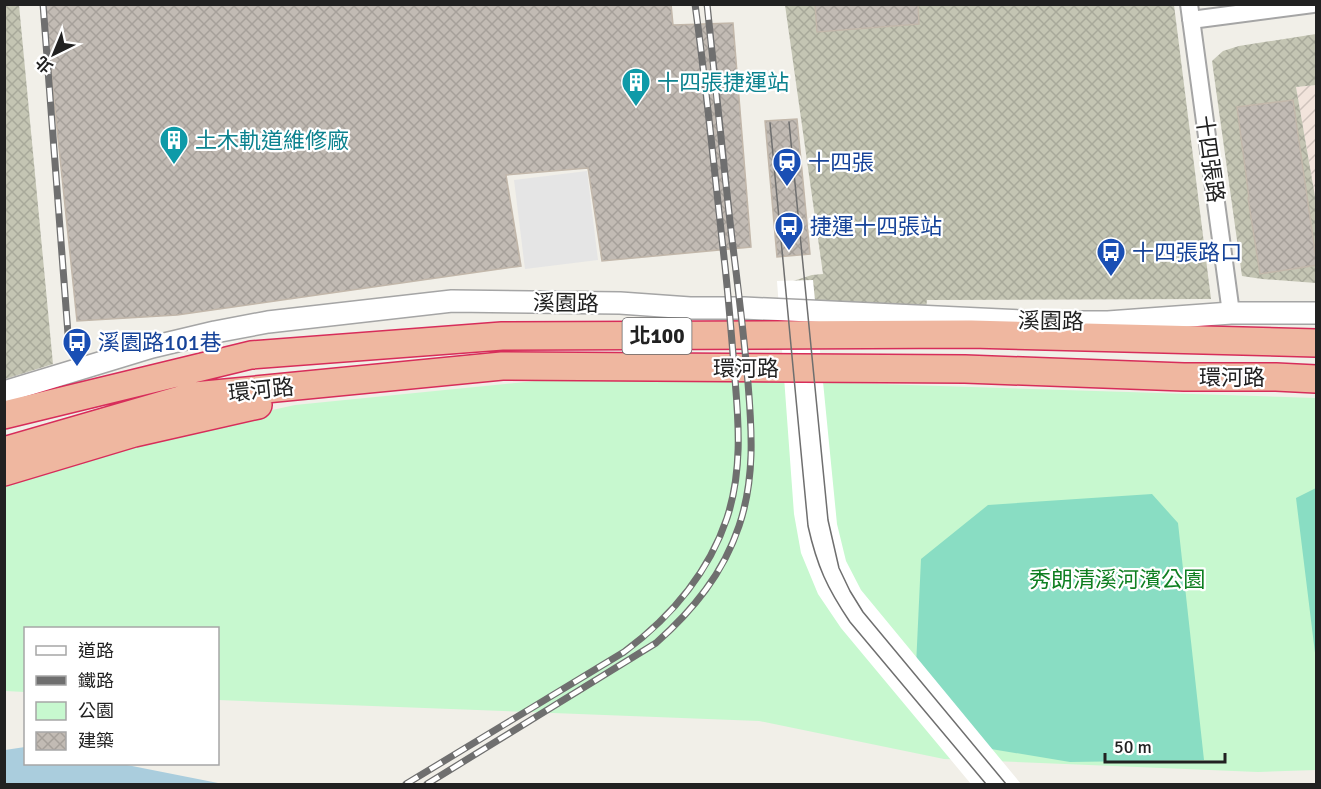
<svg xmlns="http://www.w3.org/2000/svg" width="1321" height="789" font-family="Signika,'Noto Sans TC',sans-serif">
<defs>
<pattern id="military-furrows" width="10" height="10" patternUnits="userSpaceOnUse" patternTransform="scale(1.5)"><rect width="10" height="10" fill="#f2e4dc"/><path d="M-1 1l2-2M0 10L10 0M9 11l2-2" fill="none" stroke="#cfc3bc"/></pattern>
<pattern id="construction-cross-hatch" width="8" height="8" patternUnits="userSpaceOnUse" patternTransform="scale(1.5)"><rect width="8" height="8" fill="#c4c5b3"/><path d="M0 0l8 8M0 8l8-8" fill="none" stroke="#a8a99a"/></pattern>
<pattern id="building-cross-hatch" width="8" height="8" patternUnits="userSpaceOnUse" patternTransform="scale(1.5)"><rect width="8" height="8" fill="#c2bbb4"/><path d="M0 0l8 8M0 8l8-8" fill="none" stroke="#a6a09a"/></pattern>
</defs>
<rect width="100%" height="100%" fill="#f1efe8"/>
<path fill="url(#military-furrows)" d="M1316,85V202L1296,87Z"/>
<path fill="url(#construction-cross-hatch)" d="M19,5L53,364L5,379L4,5Z
M785,5H1174L1211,299L927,300L926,308L791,307L793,281L812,275L823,274Z
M1316,34V85L1296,87L1316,202V283L1262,279L1242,276L1212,61L1223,51L1239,46Z"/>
<path fill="#c7f8cf" d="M594,375L1316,398V770L1258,772L944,759L759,721L218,700V628H26L25,692L5,691V480L172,432L295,405Z"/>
<path fill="#89ddc3" d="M1316,488V661L1296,498Z
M1152,494L1178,523L1204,760L1070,762L961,744L914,709L921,559L988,505Z"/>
<path fill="#e5e5e5" d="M587,171L598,260L525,269L514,180Z"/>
<path fill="#aacddd" d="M25,747L26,764H122L223,784H5V750Z"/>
<path fill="#fff" d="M813,280L837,524L846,561L861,590L1021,784H971L841,628L818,594L801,553L794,514L777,281Z"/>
<path fill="url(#building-cross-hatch)" stroke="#c2b7aa" stroke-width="1.5" d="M44,4H671L673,25L733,23L751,247L602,261L588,168L506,175L521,266L177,315L77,321Z
M815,4H918L919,24L817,32Z
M1293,100L1317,265L1260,274L1248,198H1249L1237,107Z
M797,119L810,254L777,257L765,121Z"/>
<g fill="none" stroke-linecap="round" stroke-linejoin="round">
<g stroke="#a5a5a5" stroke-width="20">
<path id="minor" d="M1189,4L1231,313
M1191,20L1313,4"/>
</g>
<g stroke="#a5a5a5" stroke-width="24">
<path id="tertiary" d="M4,392L152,347L215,332L268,322L452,301L620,303L690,308H744L1042,322H1108L1231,313H1316"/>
</g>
<g stroke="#d72d5a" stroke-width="30">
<path id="trunk" d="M4,415L251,355L502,336L971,334L1316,343
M4,451L194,396L502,366L965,369L1184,377H1276L1316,379
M4,472L134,433L258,405"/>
</g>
<use href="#minor" stroke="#fff" stroke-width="16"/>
<use href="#tertiary" stroke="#fff" stroke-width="21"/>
<use href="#trunk" stroke="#efb7a0" stroke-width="27"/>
<path stroke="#6f6f6f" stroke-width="1.5" d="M789,122L828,520L839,568L850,591L863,612L1006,784
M770,123L808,526C817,566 827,588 850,622L986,784"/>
<g stroke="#6f6f6f" stroke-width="7">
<path id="rail" d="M43,4L68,334
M406,784L624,652C671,617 708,574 727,518C742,472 739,426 735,379C732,341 729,303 725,266C715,179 707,91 695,4
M427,784L656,643C693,610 723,574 739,526C755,479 752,431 748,383C744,335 738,287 732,239C723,161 715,83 707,4"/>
</g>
<use href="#rail" stroke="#fff" stroke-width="4.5" stroke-dasharray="14" stroke-linecap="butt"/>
</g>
<defs>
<g id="building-pin" transform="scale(1.5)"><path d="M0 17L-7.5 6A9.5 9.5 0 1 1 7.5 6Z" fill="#0f9aa8" stroke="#fff"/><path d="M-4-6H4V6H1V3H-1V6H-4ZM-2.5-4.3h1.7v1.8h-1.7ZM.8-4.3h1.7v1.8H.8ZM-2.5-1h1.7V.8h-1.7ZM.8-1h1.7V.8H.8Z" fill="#fff"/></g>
<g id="station-pin" transform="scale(1.5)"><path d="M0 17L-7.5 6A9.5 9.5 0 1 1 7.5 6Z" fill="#1a4fb4" stroke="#fff"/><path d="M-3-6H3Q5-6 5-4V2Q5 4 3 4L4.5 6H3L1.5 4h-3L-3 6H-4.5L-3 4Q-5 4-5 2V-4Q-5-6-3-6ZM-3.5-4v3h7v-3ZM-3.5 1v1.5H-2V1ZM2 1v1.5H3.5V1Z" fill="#fff"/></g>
<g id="bus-pin" transform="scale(1.5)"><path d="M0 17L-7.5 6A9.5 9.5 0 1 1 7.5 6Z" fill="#1a4fb4" stroke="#fff"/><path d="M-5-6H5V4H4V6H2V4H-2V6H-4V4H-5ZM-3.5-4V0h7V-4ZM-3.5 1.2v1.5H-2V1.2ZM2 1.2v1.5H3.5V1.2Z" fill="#fff"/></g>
</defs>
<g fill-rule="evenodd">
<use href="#building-pin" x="636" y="82"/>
<use href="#building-pin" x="174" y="140"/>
<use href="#station-pin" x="787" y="162"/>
<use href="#bus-pin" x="789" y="226"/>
<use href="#bus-pin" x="1111" y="252"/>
<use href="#bus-pin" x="77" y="342"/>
</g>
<g text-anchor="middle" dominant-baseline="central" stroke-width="4.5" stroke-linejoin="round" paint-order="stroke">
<rect fill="#fff" stroke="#646464" stroke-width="1.5" x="622.5" y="318" width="69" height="36" rx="4.5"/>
<g font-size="21" font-weight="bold" fill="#212121">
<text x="657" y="336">北100</text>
</g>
<g font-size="22" fill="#0d838f" stroke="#fff" text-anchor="start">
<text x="657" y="82">十四張捷運站</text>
<text x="195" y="140">土木軌道維修廠</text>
</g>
<g font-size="22" fill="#212121" stroke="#fff">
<text transform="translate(1210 159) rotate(82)">十四張路</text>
<text transform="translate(566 303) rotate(1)">溪園路</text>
<text transform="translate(1051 321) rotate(1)">溪園路</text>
<text x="746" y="368">環河路</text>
<text x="1232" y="377">環河路</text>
<text transform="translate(261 390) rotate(-6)">環河路</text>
</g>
<g font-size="22" fill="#164399" stroke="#fff" text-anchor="start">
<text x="808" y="162">十四張</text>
<text x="810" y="226">捷運十四張站</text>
<text x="1132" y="252">十四張路口</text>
<text x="98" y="342">溪園路101巷</text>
</g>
<g font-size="22" fill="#0f7f21" stroke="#fff">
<text x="1117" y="579">秀朗清溪河濱公園</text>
</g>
</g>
<rect width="1321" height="789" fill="none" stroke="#212121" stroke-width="12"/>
<rect x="24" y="627" width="195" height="138" fill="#ffffff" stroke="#a6a6a6" stroke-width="1.5"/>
<rect x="36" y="646" width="30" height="9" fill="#ffffff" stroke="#a6a6a6" stroke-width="1.5"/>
<text x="78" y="657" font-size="18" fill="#212121">道路</text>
<rect x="36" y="676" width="30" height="9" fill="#6f6f6f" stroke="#a6a6a6" stroke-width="1.5"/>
<text x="78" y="687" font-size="18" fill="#212121">鐵路</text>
<rect x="36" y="702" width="30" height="18" fill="#c7f8cf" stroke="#a6a6a6" stroke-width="1.5"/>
<text x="78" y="717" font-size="18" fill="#212121">公園</text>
<rect x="36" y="732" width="30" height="18" fill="url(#building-cross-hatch)" stroke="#a6a6a6" stroke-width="1.5"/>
<text x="78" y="747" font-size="18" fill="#212121">建築</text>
<g transform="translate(54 54) rotate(223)" stroke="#ffffff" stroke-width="4.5" paint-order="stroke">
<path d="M0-4.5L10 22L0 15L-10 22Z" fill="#212121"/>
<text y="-9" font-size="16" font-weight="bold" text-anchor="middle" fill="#212121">北</text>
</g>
<path d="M1105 753v9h120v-9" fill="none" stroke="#212121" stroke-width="3"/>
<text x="1114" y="753" font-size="18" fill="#212121" stroke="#ffffff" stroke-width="4.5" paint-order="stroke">50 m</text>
</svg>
